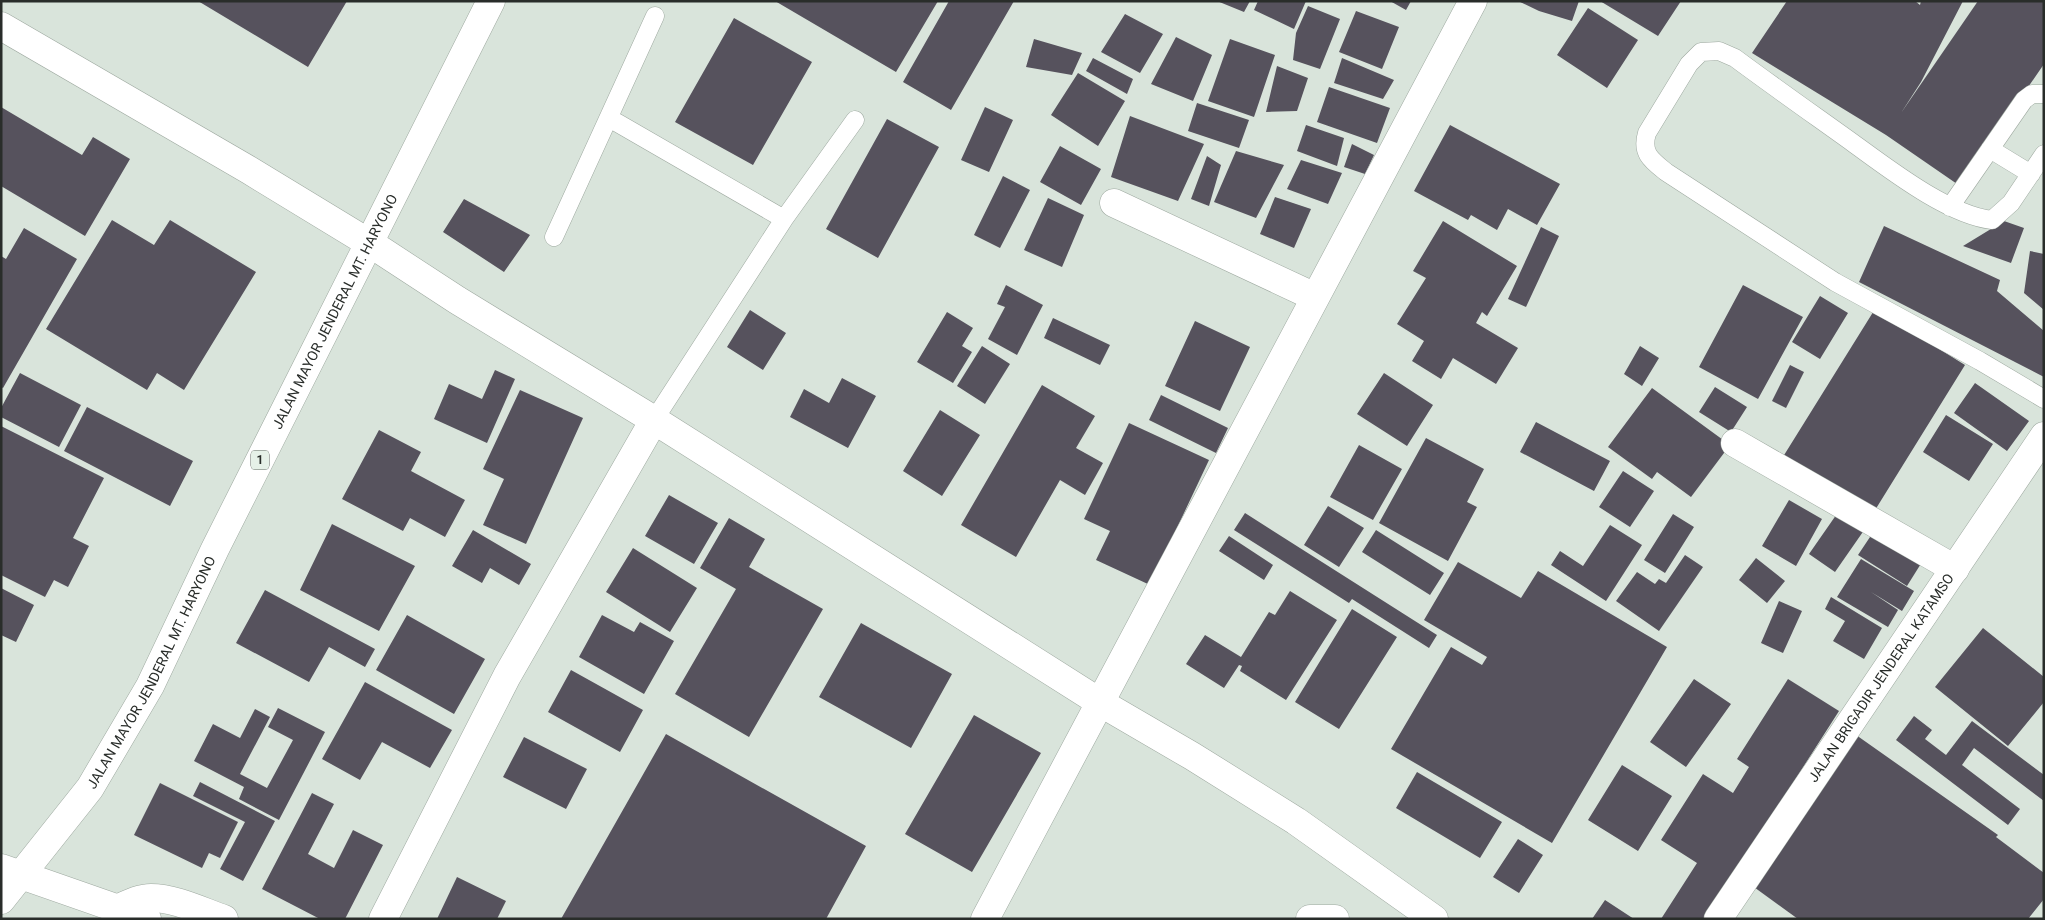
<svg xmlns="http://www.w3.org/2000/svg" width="2045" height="920" font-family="Roboto,sans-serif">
<rect width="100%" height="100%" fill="#d9e4db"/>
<path fill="#56525d" d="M198,1H347L308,67Z
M775,1H938L896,72Z
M949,1H1014L951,110L903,82Z
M1217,1H1250L1244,12Z
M1258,1H1306L1294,29L1254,10Z
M1390,1H1411L1406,10Z
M1518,1H1579L1572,21L1539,11Z
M1600,1H1681L1658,36Z
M1787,1H1915L1920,5L1921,1H1963L1921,82L1901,113L1978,1H2044V64L1960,186L1886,135L1752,53Z
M1308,6L1340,19L1320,69L1293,60L1296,33Z
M1588,8L1638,40L1607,88L1557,55Z
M1356,11L1399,27L1382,69L1339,52Z
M1125,14L1163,34L1140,73L1101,52Z
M734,18L812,62L753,165L675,122Z
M1176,37L1212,55L1193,101L1151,84Z
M1034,39L1082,53L1072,75L1026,67Z
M1230,39L1275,55L1254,117L1208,101Z
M1093,58L1133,79L1127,94L1086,71Z
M1342,58L1394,80L1383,99L1334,83Z
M1277,66L1308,78L1297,111L1266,112Z
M1078,73L1125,101L1098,146L1051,115Z
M1329,87L1390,108L1377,143L1317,122Z
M1197,103L1249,120L1239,148L1188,131Z
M1,107L82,155L93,137L130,159L85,236L1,186Z
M985,107L1013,120L989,172L961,160Z
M1130,116L1204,144L1178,201L1111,177Z
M887,119L939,147L878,258L826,229Z
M1306,125L1344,138L1337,166L1297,151Z
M1450,125L1560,184L1537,225L1508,209L1497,230L1471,215L1468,220L1414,191Z
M1352,144L1374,155L1365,174L1344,167Z
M1060,146L1101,169L1081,205L1040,182Z
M1236,151L1284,165L1256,218L1214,202Z
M1207,156L1221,165L1209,206L1191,199Z
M1301,160L1342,173L1328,204L1287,189Z
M1003,176L1030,190L1000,248L974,235Z
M1275,197L1311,209L1294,248L1260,234Z
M1048,198L1084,215L1062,267L1024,250Z
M464,199L530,235L504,272L443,232Z
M112,220L154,245L170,220L256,272L184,390L157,373L147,390L46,329Z
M1443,221L1517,266L1487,316L1482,312L1476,323L1518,348L1496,384L1453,358L1441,379L1412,361L1424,341L1397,324L1426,278L1413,271Z
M2004,221L2024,228L2011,263L1963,246Z
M1884,226L2000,280L1997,291L2044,331V377L1859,282Z
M1541,227L1559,236L1526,307L1508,299Z
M24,228L77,259L3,388L1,387V256L6,259Z
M2030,251L2044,254V310L2024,293Z
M1006,285L1043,305L1017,355L988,339L1005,307L997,304Z
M1743,285L1803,317L1758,399L1699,367Z
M1820,296L1848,313L1820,359L1792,342Z
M1875,309L1965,365L1872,515L1781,460Z
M750,310L786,333L763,370L727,347Z
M947,312L973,328L962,346L972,352L953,383L917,362Z
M1053,318L1110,345L1100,365L1044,338Z
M1195,321L1250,347L1220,411L1165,386Z
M982,346L1010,364L985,404L957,386Z
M1640,346L1659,358L1642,386L1624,374Z
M1790,365L1804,372L1786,408L1772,401Z
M495,370L515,379L487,443L434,419L449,384L482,399Z
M20,373L81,405L59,447L1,417V408Z
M1384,373L1433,405L1407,446L1357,414Z
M842,378L876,396L848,448L790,417L804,389L829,403Z
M1975,383L2029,421L2007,451L1954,413Z
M1042,385L1095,416L1076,448L1103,463L1085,495L1060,480L1016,557L961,525Z
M1715,387L1747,407L1731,432L1699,412Z
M1652,388L1730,445L1691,497L1657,472L1652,479L1608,447Z
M520,390L583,418L526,544L483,525L504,479L483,469Z
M1161,395L1228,428L1216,453L1149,420Z
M87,407L193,461L170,506L64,451Z
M940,410L980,435L942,496L903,471Z
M1946,415L1993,444L1969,481L1923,452Z
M1536,422L1610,461L1594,491L1520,452Z
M1129,423L1209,460L1150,585L1096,560L1110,531L1084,519Z
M1,426L104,478L73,538L89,546L68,587L54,580L45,597L1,575Z
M379,430L421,452L411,471L465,500L445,537L410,518L403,531L342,499Z
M1426,438L1484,469L1467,502L1477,507L1448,561L1379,523Z
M1359,445L1402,469L1373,520L1330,497Z
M1623,471L1654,491L1630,527L1599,507Z
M669,495L718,523L694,564L645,536Z
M1789,500L1822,519L1796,566L1762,546Z
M1328,506L1364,528L1339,567L1304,545Z
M1841,508L1867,526L1835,572L1809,554Z
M1245,513L1437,635L1429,648L1352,599L1349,603L1234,530Z
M1673,514L1694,527L1665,573L1644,560Z
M729,518L765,539L749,567L823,609L749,737L675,694L736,589L700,568Z
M332,524L415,566L379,631L300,590Z
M1610,525L1642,545L1606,601L1551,565L1560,551L1583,566Z
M1878,525L1927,554L1907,586L1858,555Z
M473,530L531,564L519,585L490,568L482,583L452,566Z
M1376,530L1444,573L1430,595L1362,552Z
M1229,536L1273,565L1264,580L1219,551Z
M633,548L697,588L670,632L606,592Z
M1685,555L1703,567L1659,631L1616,601L1637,572L1655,584L1659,579L1666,583Z
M1756,558L1785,581L1767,603L1739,580Z
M1861,559L1914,591L1902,611L1871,592L1898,610L1888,627L1837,597Z
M1458,562L1521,598L1538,571L1667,647L1552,843L1391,749L1451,647L1482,665L1487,657L1424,620Z
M1,588L34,605L16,642L1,635Z
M265,590L375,649L365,667L329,647L309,682L236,643Z
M1290,591L1337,620L1286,700L1240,671L1242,666L1239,665L1224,688L1186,664L1205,635L1241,657L1269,612L1275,615Z
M1831,597L1882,628L1864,659L1833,641L1845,621L1825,609Z
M1779,601L1802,611L1783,653L1761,643Z
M1352,609L1397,637L1339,729L1295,702Z
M407,615L485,659L454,714L376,670Z
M602,615L634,632L640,622L674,641L644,694L579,657Z
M861,623L952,674L911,748L819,697Z
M1983,628L2044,677V702L2008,746L1935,687Z
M571,670L643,710L620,752L548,712Z
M1694,679L1731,704L1686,767L1650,742Z
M1788,679L1839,711L1706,919H1661L1697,863L1661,840L1703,774L1733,793L1749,767L1737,759Z
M365,682L452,730L430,768L382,742L360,780L322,759Z
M278,708L325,732L279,820L239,799L244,787L194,761L213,724L240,738L255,709L270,717L240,774L267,788L293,740L268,727Z
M974,715L1041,753L972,872L905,834Z
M1914,716L1932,730L1925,739L1946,755L1972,721L2044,775V801L1974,748L1962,765L2020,809L2008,825L1896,740Z
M1849,730L1998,835L1996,837L2044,873V899L2028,919H1798L1747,882Z
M666,734L866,846L826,919H561Z
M524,737L587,769L566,809L503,777Z
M1622,765L1672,796L1638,851L1588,820Z
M1417,772L1502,822L1480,858L1396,808Z
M200,782L275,821L243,881L220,869L245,822L193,796Z
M160,783L238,822L220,858L209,853L202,868L134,835Z
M312,793L334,804L308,854L334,868L353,830L383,845L345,919H320L262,889Z
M1518,839L1543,855L1519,893L1493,877Z
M457,877L506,901L497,919H437Z
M1605,900L1634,919H1592Z"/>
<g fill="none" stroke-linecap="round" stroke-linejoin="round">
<g stroke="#9ea9a0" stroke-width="19">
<path id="lane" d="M609,118L784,219
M1990,149L2031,174
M2044,154L2011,203L1992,220C1948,215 1889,169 1853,143C1814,115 1774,87 1735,58L1719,51L1701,52L1689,64L1647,133C1641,153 1651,160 1666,172L1835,282L1980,361L2044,399
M1950,207L2024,100L2032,94H2044
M554,237L655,16
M654,420L784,219L855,120"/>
</g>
<g stroke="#9ea9a0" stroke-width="29">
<path id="street" d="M1114,203L1315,297
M1735,443L1955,569
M383,919L507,676L654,420
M985,919L1473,1"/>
</g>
<g stroke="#9ea9a0" stroke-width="29">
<g id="secondary">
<path d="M1,26L249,170L382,251L457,300L654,420L1101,703L1192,756L1296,821L1434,919"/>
<path d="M117,909C128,904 139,898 151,898C175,898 201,911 224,919"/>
<path d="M1310,919H1335"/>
<path id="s1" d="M1718,919L2044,436"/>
</g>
</g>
<g stroke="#9ea9a0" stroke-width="29">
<g id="highway">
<path d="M1,868L147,919"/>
<path id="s2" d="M1,900L90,788L150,686L215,549L491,1"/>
</g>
</g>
<use href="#lane" stroke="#fff" stroke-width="18"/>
<use href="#street" stroke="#fff" stroke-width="28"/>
<use href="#secondary" stroke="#fff" stroke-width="28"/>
<use href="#highway" stroke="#fff" stroke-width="28"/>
</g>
<g text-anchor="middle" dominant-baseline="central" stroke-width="5" stroke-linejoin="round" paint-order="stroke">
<rect fill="#e6f1e8" stroke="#626863" stroke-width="1" x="251" y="450.5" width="18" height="19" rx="4"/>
<g font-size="12" font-weight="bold" fill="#292d2a">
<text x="260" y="460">1</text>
</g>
<g font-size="14" fill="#292d2a" stroke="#e6f1e8">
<text stroke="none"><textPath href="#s2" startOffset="679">JALAN MAYOR JENDERAL MT. HARYONO</textPath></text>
<text stroke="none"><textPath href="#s2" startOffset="274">JALAN MAYOR JENDERAL MT. HARYONO</textPath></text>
<text stroke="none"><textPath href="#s1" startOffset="291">JALAN BRIGADIR JENDERAL KATAMSO</textPath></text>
</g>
</g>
<rect width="2045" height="920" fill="none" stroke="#292d2a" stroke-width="5"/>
</svg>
